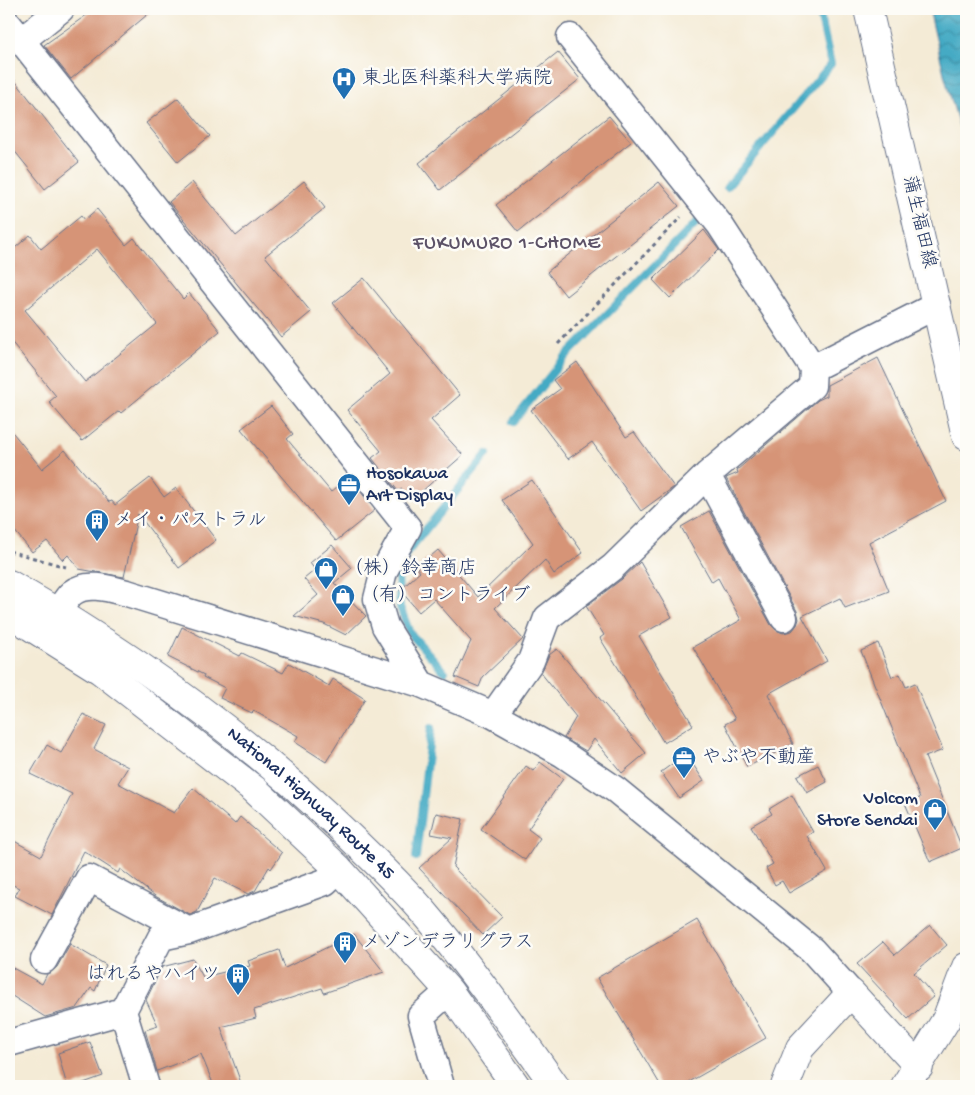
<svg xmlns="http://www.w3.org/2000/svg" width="975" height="1095" font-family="'Gochi Hand','Klee One',sans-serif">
<defs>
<pattern id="water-waves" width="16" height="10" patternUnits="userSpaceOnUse" patternTransform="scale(1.25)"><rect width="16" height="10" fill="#44aac4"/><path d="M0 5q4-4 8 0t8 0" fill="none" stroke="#388ba2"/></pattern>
</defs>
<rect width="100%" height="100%" fill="#fdfcf7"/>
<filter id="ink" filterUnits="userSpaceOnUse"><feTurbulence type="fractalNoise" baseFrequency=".02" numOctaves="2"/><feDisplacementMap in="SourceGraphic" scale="10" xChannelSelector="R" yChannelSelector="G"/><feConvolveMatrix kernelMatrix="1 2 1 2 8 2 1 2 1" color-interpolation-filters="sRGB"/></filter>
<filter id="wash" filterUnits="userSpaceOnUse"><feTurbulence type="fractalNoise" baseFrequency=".0096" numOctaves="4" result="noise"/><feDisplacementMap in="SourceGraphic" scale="20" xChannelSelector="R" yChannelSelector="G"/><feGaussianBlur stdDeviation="1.12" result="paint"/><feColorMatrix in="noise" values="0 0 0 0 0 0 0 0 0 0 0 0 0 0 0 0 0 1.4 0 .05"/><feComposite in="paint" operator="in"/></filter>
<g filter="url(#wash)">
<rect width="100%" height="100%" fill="#f4ebd6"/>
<path fill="url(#water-waves)" stroke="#306c91" d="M929,9H966V150L945,78Z"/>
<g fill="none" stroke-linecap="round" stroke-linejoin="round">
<path stroke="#44aac4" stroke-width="8" d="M727,187L831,64L819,9
M513,422L566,356L701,218
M444,671L410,633L400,607L398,578L406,554L487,454
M416,857L431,728"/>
</g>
<g id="blocks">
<path fill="#d69477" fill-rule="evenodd" d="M95,9H154L71,79L44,45Z
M558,52L580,79L440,190L419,163Z
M9,73L79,162L45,189L9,144Z
M178,98L210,136L178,162L146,123Z
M609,116L631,142L518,232L496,205Z
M304,181L325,208L265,256L311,312L281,337L169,202L192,182L236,236Z
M659,182L679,206L566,296L547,272Z
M97,209L126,245L134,238L183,299L189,293L220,331L121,413L119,411L82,441L49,402L56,396L9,339V253L30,235L41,249L81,216L84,220ZM97,249L157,324L85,382L25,310Z
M704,230L719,250L670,298L653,280Z
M364,278L460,395L431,420L463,455L412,500L402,489L398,491L372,458L381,451L347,410L390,374L333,303Z
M878,358L946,501L869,542L889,591L845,608L840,598L802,616L827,661L768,694L793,744L747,767L725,724L735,719L693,647L741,620L718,578L712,582L681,527L709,511L771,625L776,630L783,633L792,631L797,625L799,619L797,611L726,478L738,473L737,470L818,400L827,396V385Z
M577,362L626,437L634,432L674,487L641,511L592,442L568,459L531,410L560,389L553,380Z
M271,406L293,434L287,439L331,492L349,477L375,510L336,541L241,429Z
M9,428L42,469L65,450L109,502L112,501L115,505L150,478L164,497L176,488L216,540L179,568L138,514L124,577L79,569L68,555L63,560L47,541L32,552L9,524Z
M532,480L583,553L554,574L545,560L495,608L523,639L483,677L479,687L455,677L471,641L434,599L419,612L400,590L420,572L417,568L438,550L478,597L533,543L502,500Z
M332,545L352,568L334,583L366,616L346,635L324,624L294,616L318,595L304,579L315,570L310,563Z
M640,562L672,617L639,636L693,725L664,743L600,638L604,635L586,606L622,579Z
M182,627L240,656L242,653L283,673L289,663L329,686L333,679L365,699L326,762L295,742L298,736L254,711L252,713L220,698L225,688L203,677L204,675L168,657Z
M878,643L892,677L900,674L906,687L915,683L943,750L925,757L962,848L930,862L905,803L920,798L861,651Z
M557,649L646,753L622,773L594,739L586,751L564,738L576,717L541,673L549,655Z
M83,714L106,725L94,749L128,767L118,783L174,813L193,788L235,824L240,817L282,853L271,869L269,867L255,891L248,894L215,878L197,912L190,915L155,896L120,869L118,873L84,851L52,915L15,896L19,888L9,883V838L41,856L72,794L30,774L47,745L61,753Z
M686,754L704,781L679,798L661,772Z
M540,762L563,779L528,829L540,838L525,860L481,829L526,766L533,771Z
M818,765L827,782L807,793L797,776Z
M792,795L813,832L807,836L827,871L789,893L782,881L775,885L766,868L773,864L751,826L772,814L769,809Z
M436,813L463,819L453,867L502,917L483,935L419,868L452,838L431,834Z
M697,920L766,1038L682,1086H661L597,978Z
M930,925L947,945L914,973L934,996L908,1019L857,964L883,942L895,955Z
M354,934L384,972L324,993L322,988L254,1010L256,1018L221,1027L242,1086H214L201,1054L157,1071L145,1030L158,1026L146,1000L162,967L193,959L203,977L250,966L248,961L279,950L285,968Z
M70,944L106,965L95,991L91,988L77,1008L45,1017L9,994V966L42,984L47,974L57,967Z
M90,1042L103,1076L75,1086H67L58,1053Z"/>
</g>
</g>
<g filter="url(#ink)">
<use href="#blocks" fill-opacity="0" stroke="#677188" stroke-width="1"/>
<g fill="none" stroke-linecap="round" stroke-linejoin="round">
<g stroke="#677188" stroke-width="29">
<path id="minor" d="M9,25L408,528L384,571L377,599L385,626L421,684
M570,37L720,225L813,368L937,305
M21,41L61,9
M707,475L784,618
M58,612C62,606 67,597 72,593C87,581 111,589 127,593L421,684L493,715L563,754L616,790L812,950L851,993
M493,715L531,661L547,618L613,567L707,475L812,386L813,368
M44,960L89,878L189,931
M9,1043L123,1011
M146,1086L123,1011L161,937L189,931L325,882L339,869
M441,1086L421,1016L449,991"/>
</g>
<g stroke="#677188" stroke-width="30">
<path id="major" d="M868,9L966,436
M785,1086L800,1048L851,993L919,1067
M905,1086L946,1020L966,967"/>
</g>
<g stroke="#677188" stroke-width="30">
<g id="highway">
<path id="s1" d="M9,584C126,651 230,725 329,817C361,847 394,878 423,911C470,966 513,1026 555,1086"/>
<path d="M9,613L100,670L255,790L339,869L449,991L516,1086"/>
</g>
</g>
<path stroke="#677188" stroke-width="3" stroke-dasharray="4 4" stroke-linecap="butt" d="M558,344L681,217
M9,551L66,567"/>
<use href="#minor" stroke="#fff" stroke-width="26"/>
<use href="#major" stroke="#fff" stroke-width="28"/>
<use href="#highway" stroke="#fff" stroke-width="28"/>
</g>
</g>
<defs>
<g id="hospital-pin" transform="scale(1.25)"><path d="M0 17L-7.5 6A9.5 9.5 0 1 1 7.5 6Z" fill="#1f6fb2" stroke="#fdfcf7"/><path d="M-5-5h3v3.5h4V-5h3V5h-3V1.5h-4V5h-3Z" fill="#fff"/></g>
<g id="office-pin" transform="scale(1.25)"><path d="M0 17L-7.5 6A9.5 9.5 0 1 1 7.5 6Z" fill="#1f6fb2" stroke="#fdfcf7"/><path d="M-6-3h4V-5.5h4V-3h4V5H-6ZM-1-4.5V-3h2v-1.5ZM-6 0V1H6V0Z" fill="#fff"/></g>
<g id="building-pin" transform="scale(1.25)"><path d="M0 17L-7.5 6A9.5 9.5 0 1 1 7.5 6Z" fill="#1f6fb2" stroke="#fdfcf7"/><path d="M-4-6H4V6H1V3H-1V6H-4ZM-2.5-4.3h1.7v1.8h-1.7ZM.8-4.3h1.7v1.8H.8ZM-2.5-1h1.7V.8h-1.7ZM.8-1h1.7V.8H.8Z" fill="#fff"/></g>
<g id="shop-pin" transform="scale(1.25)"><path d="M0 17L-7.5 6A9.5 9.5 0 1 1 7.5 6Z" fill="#1f6fb2" stroke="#fdfcf7"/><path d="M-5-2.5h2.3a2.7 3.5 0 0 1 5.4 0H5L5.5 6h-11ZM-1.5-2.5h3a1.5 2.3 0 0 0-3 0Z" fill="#fff"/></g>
</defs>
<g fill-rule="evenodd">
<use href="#hospital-pin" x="344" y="79"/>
<use href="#office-pin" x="349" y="485"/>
<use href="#building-pin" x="97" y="521"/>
<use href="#shop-pin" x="326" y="569"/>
<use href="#shop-pin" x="343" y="596"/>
<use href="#office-pin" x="684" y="758"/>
<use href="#shop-pin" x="935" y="810"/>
<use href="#building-pin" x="345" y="943"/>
<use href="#building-pin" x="238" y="975"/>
</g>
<g text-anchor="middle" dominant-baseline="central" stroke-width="5" stroke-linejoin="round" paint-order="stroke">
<g font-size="19" fill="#1b2f5e" stroke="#fdfcf7" text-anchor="start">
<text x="362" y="79">東北医科薬科大学病院</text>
<text x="366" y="474">Hosokawa<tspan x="366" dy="22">Art Display</tspan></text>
<text x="114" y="521">メイ・パストラル</text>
<text x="344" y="569">（株）鈴幸商店</text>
<text x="360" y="596">（有）コントライブ</text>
<text x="702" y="758">やぶや不動産</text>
<text x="918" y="799" text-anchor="end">Volcom<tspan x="918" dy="22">Store Sendai</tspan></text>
<text x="362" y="943">メゾンデラリグラス</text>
<text x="220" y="975" text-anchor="end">はれるやハイツ</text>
</g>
<g font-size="19" fill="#1b2f5e" stroke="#fdfcf7">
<text transform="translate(918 222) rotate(77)">蒲生福田線</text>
<text stroke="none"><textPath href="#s1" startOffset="374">National Highway Route 45</textPath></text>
</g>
<g font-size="20" letter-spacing="1" fill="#5c5267" stroke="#fdfcf7">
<text x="507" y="244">FUKUMURO 1-CHOME</text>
</g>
</g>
<rect width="975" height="1095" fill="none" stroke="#fdfcf7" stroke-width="30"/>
</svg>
